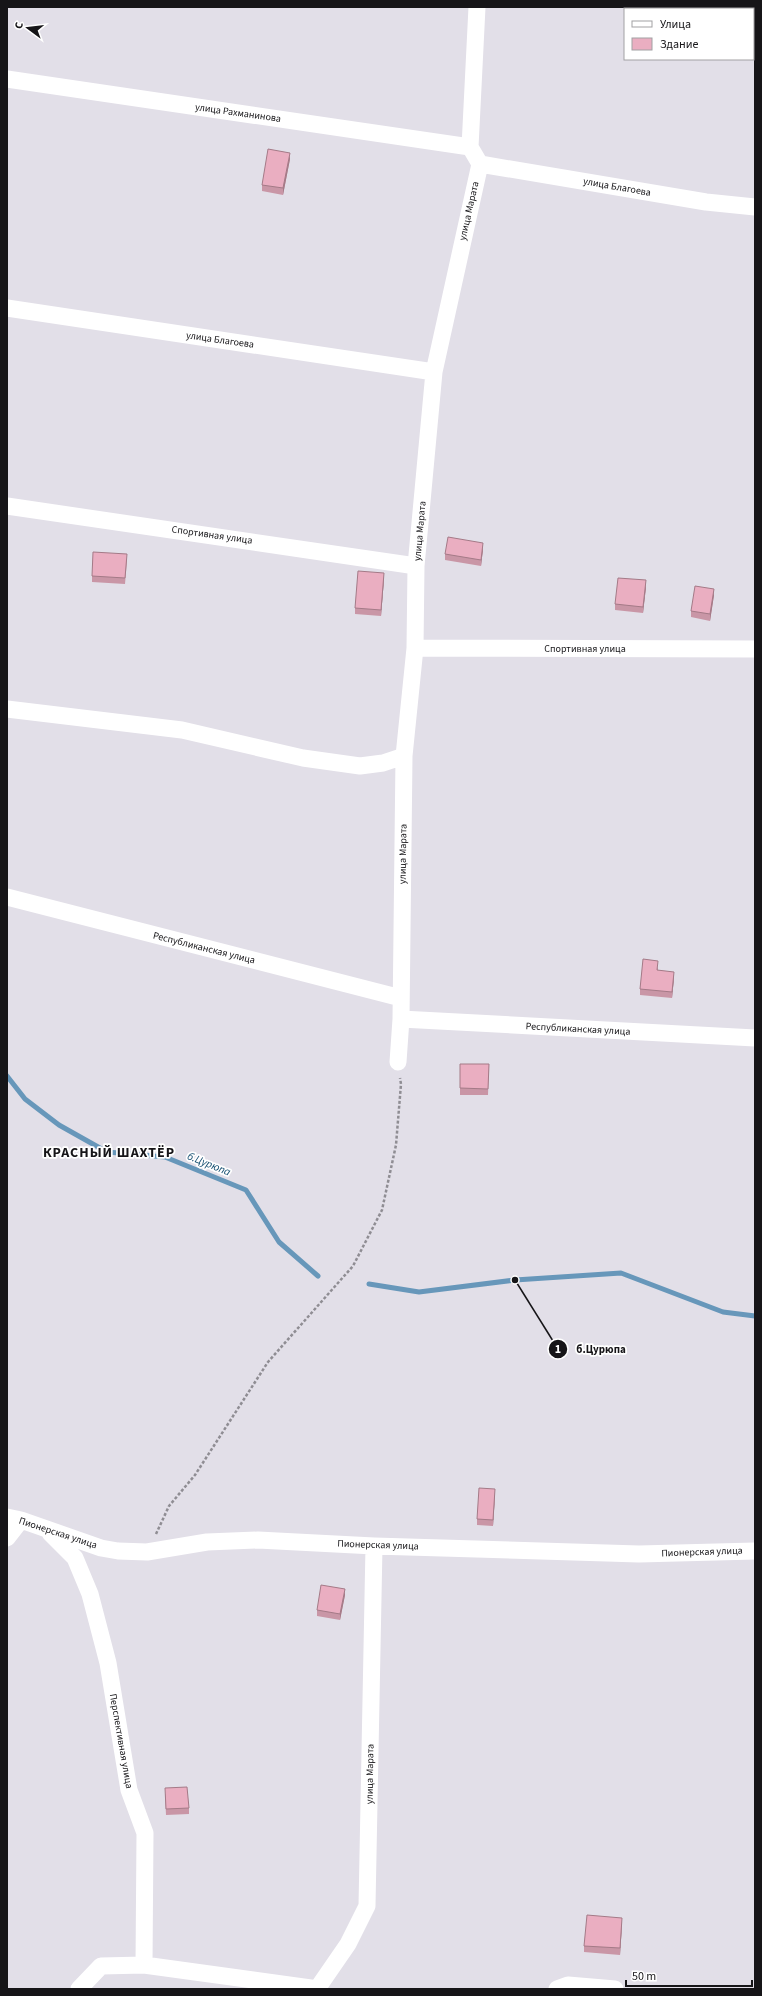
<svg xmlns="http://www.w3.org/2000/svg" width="762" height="1996" font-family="'Source Sans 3',sans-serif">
<rect width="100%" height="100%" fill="#e2dfe8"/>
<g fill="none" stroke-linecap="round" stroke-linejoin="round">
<path stroke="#6797ba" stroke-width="5" d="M7,1076L25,1099L59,1125L107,1152L165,1157L246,1190L279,1242L318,1276
M369,1284L419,1292L515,1280L621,1273L723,1312L755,1316"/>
<path stroke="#8f8d93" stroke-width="2.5" stroke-dasharray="3 2" stroke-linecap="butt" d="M156,1534L169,1506L195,1475L268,1362L353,1266L382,1210L396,1145L401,1084L400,1078"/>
<path stroke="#fff" stroke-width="17" d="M7,79L470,147
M480,164L706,202L755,207
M7,308L434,372
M7,506L416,566
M415,648L755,649
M7,709L182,730L303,758L360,766L383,763L404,756
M7,897L401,998
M401,1019L755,1038
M398,1062L401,1019L404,756L415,648L416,566L434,372L480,164L470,147L477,7
M7,1517L21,1520L101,1548L118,1551L147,1552L207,1542L258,1540L374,1546L639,1554L755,1551
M50,1533L75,1558L90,1594L108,1663L129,1790L145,1833L144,1965L101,1966L79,1989
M7,1538L21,1520
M144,1965L318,1989
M317,1989L348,1944L367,1906L374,1546
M557,1989L568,1985L615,1989"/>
</g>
<path fill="#c996a6" d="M290,159L283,195L262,191V185Z
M483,549L481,566L445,560V554Z
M127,560L125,584L92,582V576Z
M384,579L381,616L355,614V608Z
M646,587L643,613L615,610V604Z
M714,595L710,621L691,617V611Z
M658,967V970L674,978L672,998L640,995V989Z
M460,1064H489L488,1095H460Z
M495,1495L493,1526L477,1525V1519Z
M345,1595L340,1620L317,1616V1610Z
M165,1794L189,1808V1814L166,1815Z
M622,1924L620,1955L584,1952V1946Z"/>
<path fill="#a47a87" d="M290,153V159L283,195V188Z
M483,543V549L481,566V560Z
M384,573V579L381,616V610Z
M646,580V587L643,613V607Z
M714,589V595L710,621V614Z
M674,972V978L672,998V992Z
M495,1489V1495L493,1526V1520Z
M345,1589V1595L340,1620V1614Z
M622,1918V1924L620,1955V1948Z"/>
<path fill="#eaaec1" stroke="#a47a87" d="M268,149L290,153L283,188L262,185Z
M448,537L483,543L481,560L445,554Z
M93,552L127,554L125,578L92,576Z
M358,571L384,573L381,610L355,608Z
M618,578L646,580L643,607L615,604Z
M695,586L714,589L710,614L691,611Z
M643,959L658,961L657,970L674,972L672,992L640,989Z
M460,1064H489L488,1089L460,1088Z
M479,1488L495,1489L493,1520L477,1519Z
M321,1585L345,1589L340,1614L317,1610Z
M187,1787L189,1808L166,1809L165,1788Z
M587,1915L622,1918L620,1948L584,1946Z"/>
<g text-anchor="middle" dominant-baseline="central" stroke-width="3.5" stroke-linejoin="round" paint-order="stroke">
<g font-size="10" fill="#161518" stroke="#fff">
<text transform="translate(238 113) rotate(8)">улица Рахманинова</text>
<text transform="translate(617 187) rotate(10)">улица Благоева</text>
<text transform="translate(469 211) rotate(-77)">улица Марата</text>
<text transform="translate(220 340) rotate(8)">улица Благоева</text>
<text transform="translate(420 531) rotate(-85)">улица Марата</text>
<text transform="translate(212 535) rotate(8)">Спортивная улица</text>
<text x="585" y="649">Спортивная улица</text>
<text transform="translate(403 854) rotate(-89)">улица Марата</text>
<text transform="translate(204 948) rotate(14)">Республиканская улица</text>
<text transform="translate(578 1029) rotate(3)">Республиканская улица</text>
<text transform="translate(58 1533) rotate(18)">Пионерская улица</text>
<text transform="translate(378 1545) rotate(2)">Пионерская улица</text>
<text transform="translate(702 1552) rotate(-2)">Пионерская улица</text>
<text transform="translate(121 1741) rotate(80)">Перспективная улица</text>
<text transform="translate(370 1774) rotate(-89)">улица Марата</text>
</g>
<g font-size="11" font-style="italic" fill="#104b6e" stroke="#fff">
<text transform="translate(209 1164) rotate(22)">б.Цурюпа</text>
</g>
<g font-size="14" font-weight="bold" letter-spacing="1" fill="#161518" stroke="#fff">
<text x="109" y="1153">КРАСНЫЙ ШАХТЁР</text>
</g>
</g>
<path fill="none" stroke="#161518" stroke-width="1.5" d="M515 1280L558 1349"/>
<g fill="#161518" stroke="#fff" stroke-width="1.5">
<circle cx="515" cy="1280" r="4"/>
<circle cx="558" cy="1349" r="10"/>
</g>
<g font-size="12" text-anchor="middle" font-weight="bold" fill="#fff">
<text x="558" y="1353">1</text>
</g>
<g font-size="11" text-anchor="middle" font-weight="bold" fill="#161518" stroke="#fff" stroke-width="3.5" stroke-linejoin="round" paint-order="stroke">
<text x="601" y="1353">б.Цурюпа</text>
</g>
<rect width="762" height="1996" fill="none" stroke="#161518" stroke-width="16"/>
<rect x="624" y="8" width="130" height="52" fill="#ffffff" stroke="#a2a1a3"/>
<rect x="632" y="21" width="20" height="6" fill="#ffffff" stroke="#a2a1a3"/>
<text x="660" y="28" font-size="12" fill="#161518">Улица</text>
<rect x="632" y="38" width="20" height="12" fill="#eaaec1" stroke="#a2a1a3"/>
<text x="660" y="48" font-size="12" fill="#161518">Здание</text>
<g transform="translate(28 28) rotate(285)" stroke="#ffffff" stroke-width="3" paint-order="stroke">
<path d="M0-3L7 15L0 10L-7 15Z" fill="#161518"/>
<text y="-6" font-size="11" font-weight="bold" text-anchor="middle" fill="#161518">С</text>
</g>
<path d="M626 1980v6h126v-6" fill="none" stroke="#161518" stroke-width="2"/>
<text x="632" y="1980" font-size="12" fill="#161518" stroke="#ffffff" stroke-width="3" paint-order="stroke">50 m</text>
</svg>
